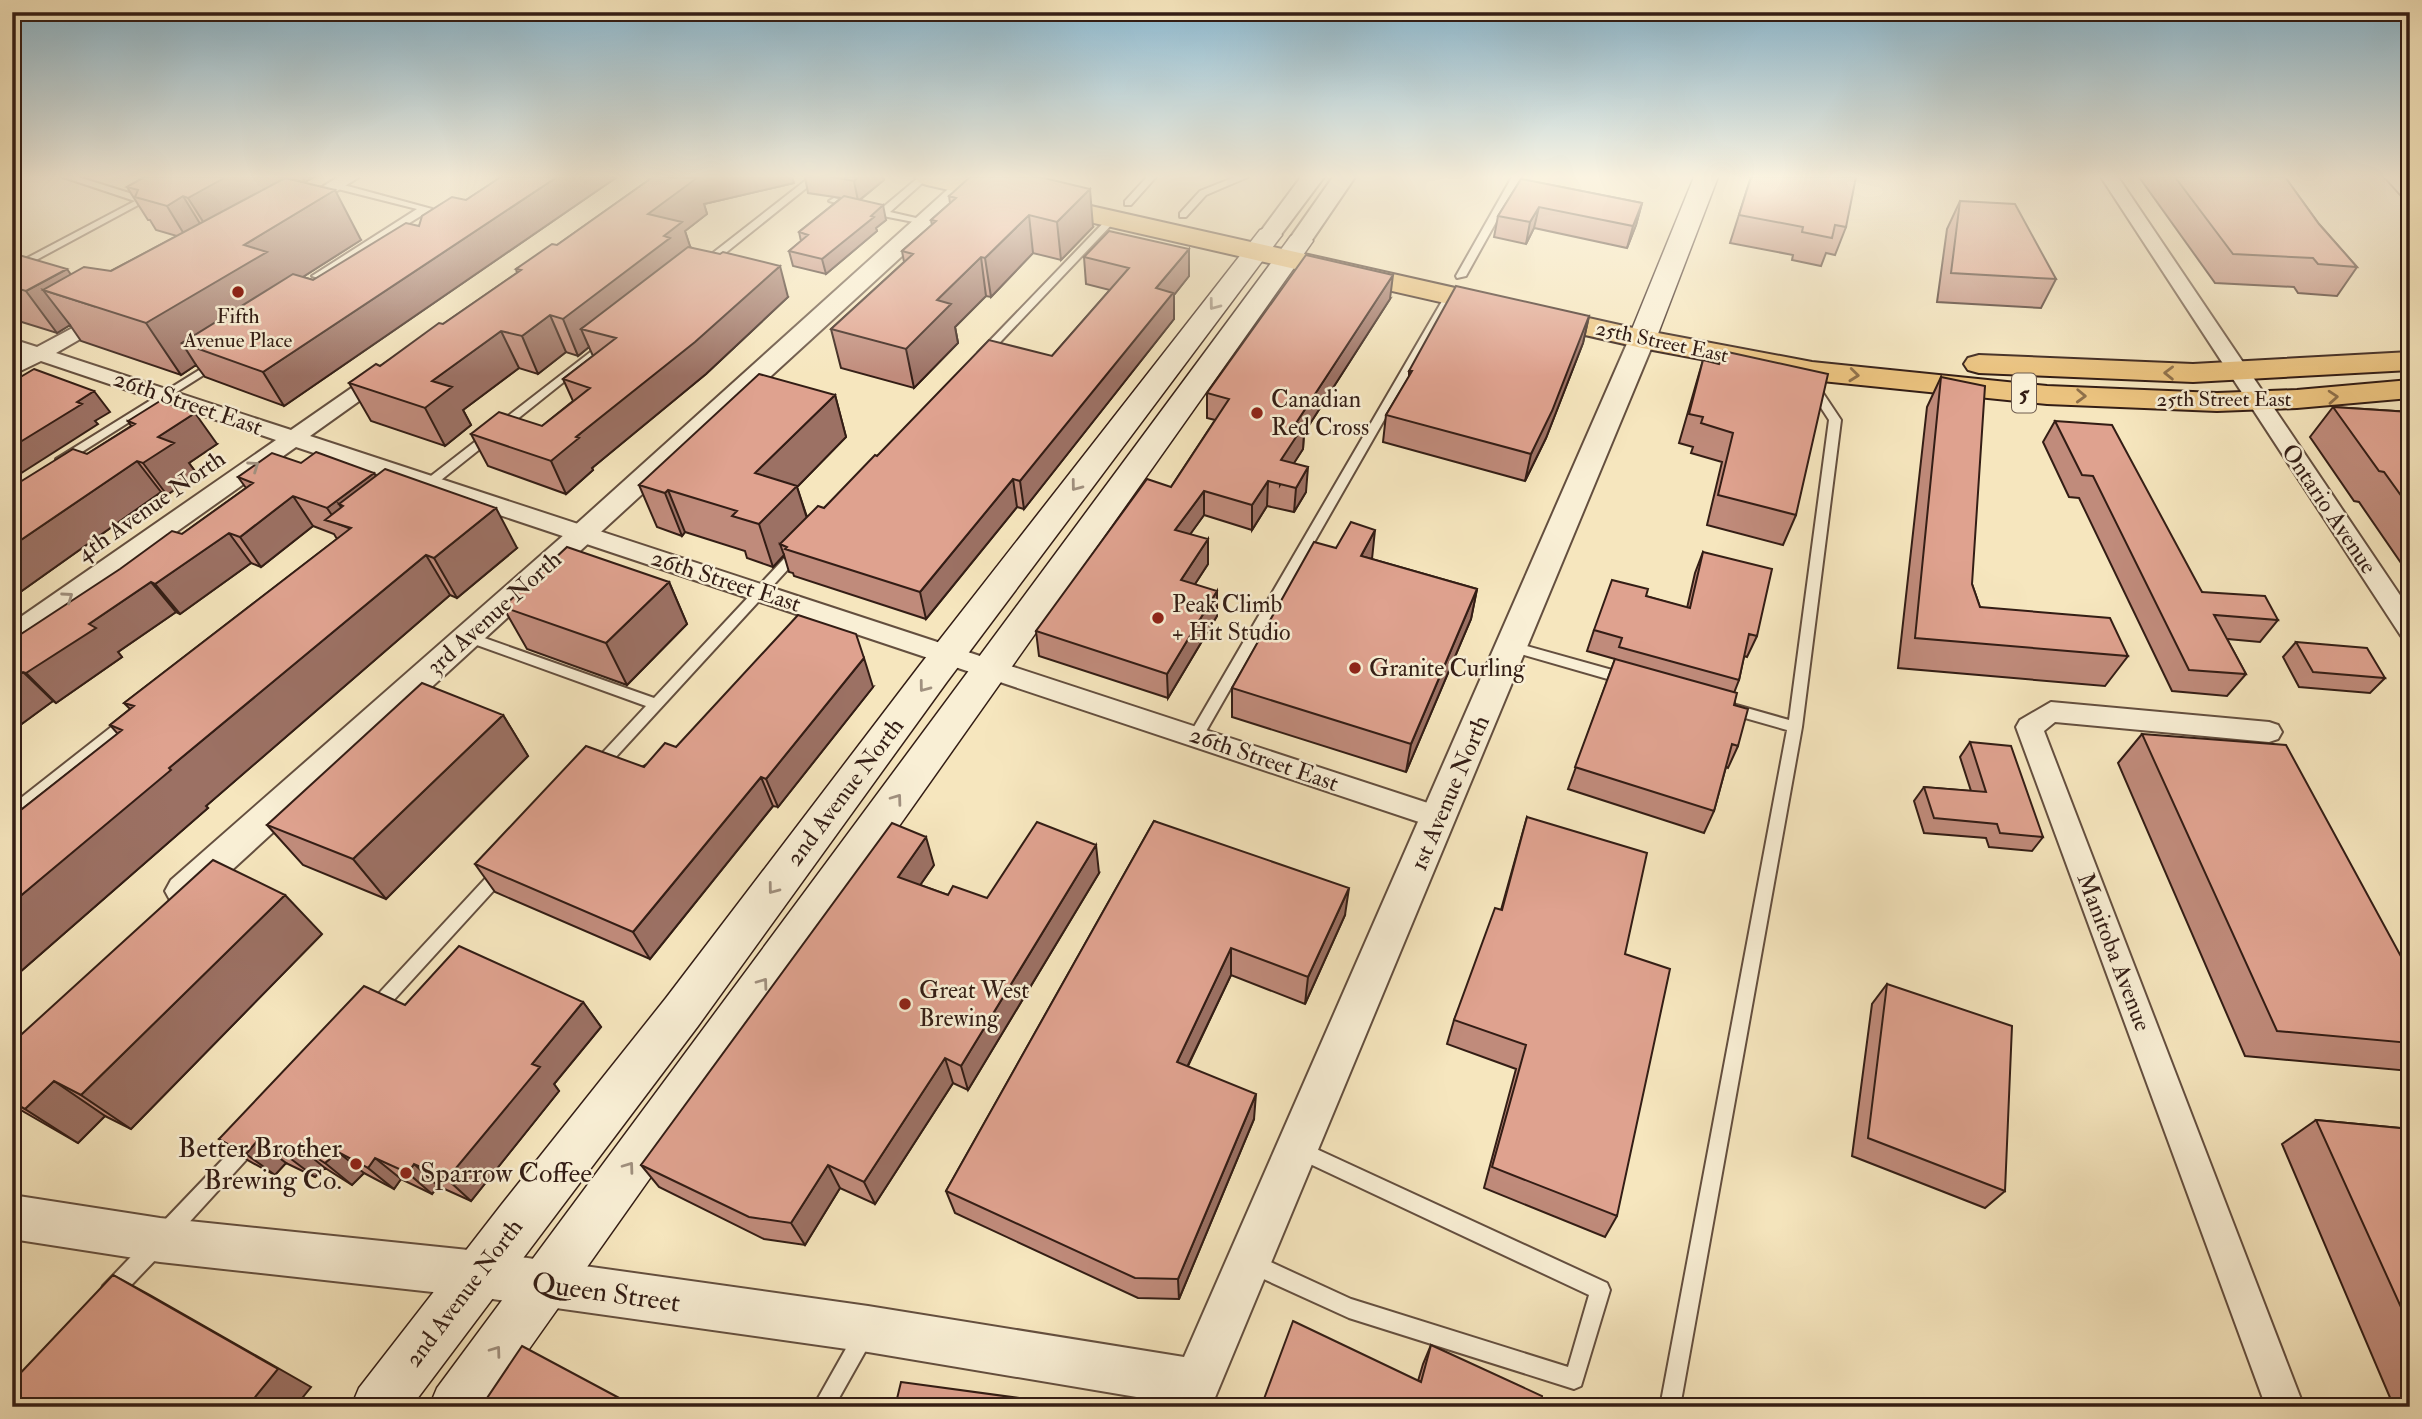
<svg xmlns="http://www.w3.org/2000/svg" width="2422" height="1419" font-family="'IM FELL Double Pica',serif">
<rect width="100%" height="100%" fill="#f6e6be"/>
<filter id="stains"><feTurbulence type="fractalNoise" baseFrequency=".00286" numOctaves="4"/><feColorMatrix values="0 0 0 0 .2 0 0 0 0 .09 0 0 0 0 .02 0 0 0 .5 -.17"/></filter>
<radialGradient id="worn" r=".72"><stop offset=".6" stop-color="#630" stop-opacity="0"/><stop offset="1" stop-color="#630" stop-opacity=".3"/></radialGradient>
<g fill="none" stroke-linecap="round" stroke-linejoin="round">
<g stroke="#644f3f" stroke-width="4">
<path id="service" d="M63,177H78L142,197L178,177H190L12,273V266L135,201Z
M810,177H820L708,267H700V263Z
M919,177H929L890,212L929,221V225L883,216L829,201L834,198L881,209Z
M1147,177H1156L1131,205H1125V201Z
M1235,177H1248L1206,195L1186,217H1180V213L1200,191Z
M1512,177H1521L1466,276L1457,278L1456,276Z
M334,184H340L432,209L325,275L341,281L336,284L312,276L417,209L334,188Z
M1109,217L1117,219L986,357H978V353Z
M1450,293L1455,296L1201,740H1191L1189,736L1191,732L1445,296Z
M606,340L611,343L610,345L426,492H418L416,489L418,486Z
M217,359L221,360V364L66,462L62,463L56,459Z
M1813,383L1817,384L1841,420L1802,727L1680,1407H1660L1787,730L1724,712L1722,708L1729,703L1789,720L1829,420L1807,386Z
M798,547L804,551L802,554L603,771H593L591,767L593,763L646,706L463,640L461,637L468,632L473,634L654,698L794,548Z
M1512,642L1630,675L1632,679L1625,684L1507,650L1505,647L1507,644Z
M129,716L134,717L136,721L134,725L17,818L12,820V805L124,717Z
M501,866L506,867L509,872L506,877L381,1014L375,1017L369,1014L367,1009L369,1004L496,867Z
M251,1133L257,1136L260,1142L257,1148L174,1239L167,1241L160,1239L158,1232L160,1225L245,1136Z
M1299,1141L1607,1283L1610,1290L1581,1386L1574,1389L1349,1318L1246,1271L1243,1264L1246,1257L1253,1254L1351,1299L1568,1367L1589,1295L1293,1156L1290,1150L1293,1144Z
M154,1238L161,1240L163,1247L161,1254L117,1300L110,1303L103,1300L100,1293L103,1286L147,1240Z
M864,1326L871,1329L874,1336L834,1407H813L857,1329Z"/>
</g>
<g stroke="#644f3f" stroke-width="4">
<path id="minor" d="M338,177H359L307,210H295L292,206Z
M2101,177H2118L2410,610V639L2401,636Z
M2385,177H2403L2410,184V199L2404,198Z
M106,310L116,316L113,320L56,353L291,430L376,371H390L393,375L390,379L310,436L1440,807L1450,810L1454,818L1450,826L1440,829L296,447L21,642L12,645V623L276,440L41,361L12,375V360L22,355L12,352V339L37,347Z
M2051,702L2269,722L2278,725L2282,732L2278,739L2269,742L2055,722L2044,731L2304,1407H2266L2016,727L2020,720Z"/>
</g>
<g stroke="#644f3f" stroke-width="4">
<path id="tertiary" d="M1301,177H1324L1277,240H1261L1258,235Z
M1333,177H1355L1308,246H1292L1288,241Z
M965,179L973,181L976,186L973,191L197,902L184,907L171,902L165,891L171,880L573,527L957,181Z
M1642,331L1651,334L1655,339L1214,1400L1196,1407L868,1352L478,1297L160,1262L12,1239V1195L160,1218L478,1251L868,1306L1184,1357L1629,339L1633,334Z"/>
</g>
<g stroke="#331d15" stroke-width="3">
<path id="secondary" d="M1694,177H1718L1656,339L1652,345L1642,347L1632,345L1628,339Z
M1269,227L1278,230L1282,235L1278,240L946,683L698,1026L411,1407H351L359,1388L502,1204L666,998L920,665L1260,230Z
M1300,233L1309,236L1313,241L488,1407H429L437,1388L1291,236Z"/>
</g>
<g stroke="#331d15" stroke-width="4">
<path id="primary" d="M915,177H962L1642,330L1812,362L2047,386L2217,393L2297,390L2410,380V398L2297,408L2217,411L2047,404L1812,380L1642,348L927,185L918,182Z
M2410,352V370L2193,382L1979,373L1968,370L1964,364L1968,358L1979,355L2193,364Z"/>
</g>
<use href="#service" fill="#f9efd5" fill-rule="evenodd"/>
<use href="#minor" fill="#f9efd5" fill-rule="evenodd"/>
<use href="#tertiary" fill="#f9efd5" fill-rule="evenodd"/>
<use href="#secondary" fill="#f9efd5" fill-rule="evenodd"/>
<use href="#primary" fill="#ebc37f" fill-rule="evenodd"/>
</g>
<path fill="#c08b7b" stroke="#331d15" stroke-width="2" d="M144,177H314L305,182L292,179L290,180L361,240L303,277L313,280L419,226L466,200L501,177H617L284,406L205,377L196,365L181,375L81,341L70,325L57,333L12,319V253L71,275L111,271L177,236L156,230L150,220H148L127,187Z
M653,177L794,183L704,204L707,214L685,231L690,247L788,297L706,374L592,468L593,470L566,494L488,466L471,434L542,426L573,401L563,379L593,356L589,347L578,356L566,352L538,374L519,368L463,410L471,425L445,446L371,421L349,383L380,366L443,324L517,273L516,269L557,245Z
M805,177H883L884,180L860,200L886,220L876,228L877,231L826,274L793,266L789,251L801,241L799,232L841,198L808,193Z
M1751,177L1846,227L1835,255L1826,253L1821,266L1792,260L1793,255L1730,243Z
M2139,177H2285L2319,224L2357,267L2337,296L2298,293L2294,287L2215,283Z
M1521,179L1642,203L1636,225L1627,248L1534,228L1526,244L1494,237L1498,216Z
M949,196L1093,227L1061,260L1033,253L991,297L986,296L955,327L958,343L914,388L841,368L831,329L904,262L902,251L932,225L931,220L950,203Z
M1960,201L2056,279L2041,308L1937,302L1947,229Z
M1189,249V276L1174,295V319L1024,509L1017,507L926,619L794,576L793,573L789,572L784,555L773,567L747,558L745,551L685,532L682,536L657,527L639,485L835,395L846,437L797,487L807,517L824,508L877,456L1052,356L1110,290L1086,284L1084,257Z
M1390,299L1304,433L1303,449L1293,464L1306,492L1294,512L1267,506L1252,530L1204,515L1190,534L1208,564L1195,584L1217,616L1168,698L1039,656L1036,631L1171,487L1215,420L1207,418V393Z
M1589,316L1583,343L1546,438L1525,481L1383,442L1386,415L1409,377V371Z
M1703,360L1796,515L1783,545L1707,525L1722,462L1691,453L1693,447L1679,443Z
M1941,377L1972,584L1980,607L2128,656L2105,686L1898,668L1927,407Z
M2333,407L2410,412V576L2359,502L2354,501L2310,437Z
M128,421L217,444L189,463L197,474L167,495L161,492L16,595L12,593V487L87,454L131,426Z
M2055,421L2202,592L2278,620L2260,642L2227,639L2246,674L2227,696L2172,691L2079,498L2069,497L2043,442Z
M301,463L376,476L517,548L457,598L450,595L206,806L208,808L12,979V817L118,734L110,725L130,709L124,703L337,539L334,534L313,526L261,567L251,563L180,614L176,612L118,652L122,657L56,703L53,701L12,731V640L182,534L246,488L238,477Z
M1703,552L1757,636L1747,657L1744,656L1739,680L1734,693L1738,746L1728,768L1726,767L1714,811L1704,833L1568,789L1615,659L1587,651L1594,630L1646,596L1687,608L1695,573Z
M1372,559L1477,589L1471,619L1406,772L1232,717V688Z
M669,582L687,624L627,685L527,649L503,607Z
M2296,642L2385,678L2370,693L2299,687L2283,657Z
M873,687L778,807L773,806L650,959L495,892L475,864L676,747Z
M503,715L528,756L386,899L303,865L267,825Z
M2142,734L2410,973V1071L2245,1056L2118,763Z
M1970,742L2043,837L2032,851L1989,847L1986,838L1924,833L1914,801L1924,787L1971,791L1960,757Z
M1527,817L1625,954L1617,1216L1605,1237L1484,1188L1516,1069L1447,1044L1454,1020L1501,910Z
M1154,821L1345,915L1305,1004L1231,975L1188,1066L1254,1119L1179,1299L1138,1298L955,1213L946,1191Z
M934,865L920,885L948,895L987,898L1099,873L968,1090L953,1083L875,1204L840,1188L805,1245L764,1239L659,1187L641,1165Z
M322,934L131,1129L105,1116L78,1143L12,1105V1043Z
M1887,984L2005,1191L1985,1208L1852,1156L1872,1004Z
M583,1002L601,1027L554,1084L559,1091L471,1201L438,1186L432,1194L401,1179L394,1189L364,1173L352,1185L325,1168L315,1177L286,1163L275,1175L249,1161L219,1139L405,1005Z
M2316,1120L2410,1129V1407H2394L2282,1144Z
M1431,1345L1540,1407L1418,1381L1423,1364Z"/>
<path fill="#9c7164" stroke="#331d15" stroke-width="2" d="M220,177H291L292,179L242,208L209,231L188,198Z
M302,177H314L305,182Z
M557,177H617L284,406L263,372Z
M676,177H792L794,183L704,204L707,214L685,231L694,258L581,329L589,347L578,356L563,319Z
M858,177H883L884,180L858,201L854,181Z
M1090,189L1093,227L1061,260L1057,222Z
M335,190L361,240L287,287L182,343L196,365L181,375L146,323L244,245Z
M183,196L204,230L187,239L167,206Z
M1642,203L1636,225L1627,248L1633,226Z
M883,205L886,220L876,228L877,231L826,274L822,259Z
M1539,207L1534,228L1526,244L1530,222Z
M1029,215L1033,253L991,297L985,258Z
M1189,249V276L1174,295V319L1024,509L1020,481L1156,288Z
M981,257L986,296L955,327L958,343L914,388L906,349L937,300Z
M780,266L788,297L706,374L592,468L593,470L566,494L551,461L576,437Z
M67,269L93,306L43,290L70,325L57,333L26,291Z
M1393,275L1390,299L1304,433L1303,449L1280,485L1281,460L1296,423Z
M550,315L566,352L538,374L522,336Z
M1589,316L1583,343L1546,438L1525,481L1531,454Z
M501,331L519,368L463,410L471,425L445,446L425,408L432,381Z
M94,391L110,412L95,421L98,424L12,479V447L77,402Z
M835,395L846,437L797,487L810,528L787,547L780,544L784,555L773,567L759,524L755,473Z
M195,413L217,444L189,463L197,474L167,495L143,463L158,437Z
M137,461L161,492L16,595L12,591V546Z
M1308,467L1306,492L1294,512L1296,488Z
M374,473L392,503L343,506L339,504L356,531L338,524L327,508Z
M1013,479L1017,507L926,619L920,592Z
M1268,481L1267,506L1252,530V505Z
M668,490L685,532L682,536L665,493Z
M1204,491V515L1176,554L1175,530Z
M293,496L313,526L261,567L240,537Z
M496,508L517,548L457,598L434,558Z
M1375,530L1372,559L1361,556Z
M229,533L251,563L180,614L155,584Z
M1208,539V564L1182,604L1181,580Z
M426,555L450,595L206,806L208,808L12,979V903L169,768Z
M151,582L176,612L118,652L122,657L56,703L26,673L89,624Z
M669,582L687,624L627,685L606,643Z
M1477,589L1471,619L1406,772L1411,744Z
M1217,591V616L1168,698L1167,674Z
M864,658L873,687L778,807L766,779Z
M23,672L53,701L12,731V680Z
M503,715L528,756L386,899L353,859Z
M761,777L773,806L650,959L633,932Z
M926,837L934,865L907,904L898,877Z
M1096,845L1099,873L968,1090L961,1066Z
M1349,888L1345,915L1305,1004L1308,977Z
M285,895L322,934L131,1129L81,1095Z
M1231,948V975L1178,1086L1177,1062Z
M583,1002L601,1027L554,1084L559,1091L471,1201L447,1179L532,1064Z
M945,1058L953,1083L875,1204L864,1182Z
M54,1081L105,1116L78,1143L25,1109Z
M1256,1094L1254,1119L1179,1299L1178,1279Z
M257,1141L286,1163L275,1175L246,1154Z
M298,1146L325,1168L315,1177L287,1156Z
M338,1152L364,1173L352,1185L325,1163Z
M375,1158L401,1179L394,1189L368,1168Z
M414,1164L438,1186L432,1194L408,1173Z
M828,1165L840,1188L805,1245L791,1223Z
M113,1275L150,1295L311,1387L295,1407H247Z"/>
<path fill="#dfa28f" stroke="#331d15" stroke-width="2" d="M145,177H223L224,178L188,198L183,196L167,206L135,197L138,190L127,187Z
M501,177H557L263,372L182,343L293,274L313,280L406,223L419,226L422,216L452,197L466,200Z
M653,177L697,178L648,214L682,222L664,236L670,238L563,319L550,315L522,336L501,331L432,381L452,387L425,408L349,383L376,364L380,366L439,323L443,324L521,270L516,269L552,244L557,245Z
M832,177H858L854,181Z
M970,177H1040L1090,189L1057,222L1029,215L985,258L981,257L937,300L951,304L906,349L831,329L913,254L902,251L936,221L931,220L956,198L949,196Z
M1751,177H1856L1846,227L1835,225L1832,238L1802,232L1803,227L1739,215Z
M2175,177H2285L2319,224L2357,267L2318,264L2313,258L2233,254Z
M285,178L335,190L244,245L267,252L146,323L43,290L84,267L111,271Z
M1521,179L1642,203L1633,226L1539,207L1530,222L1498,216Z
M844,196L883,205L871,216L874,217L822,259L789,251L808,235L799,232Z
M1960,201L2015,204L2056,279L1951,273Z
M1109,231L1189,249L1156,288L1173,293L1020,481L1013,479L920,592L785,549L787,547L780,544L818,506L824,508L875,455L877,456L989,340L1052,356L1129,268L1084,257Z
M688,247L720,254L723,252L780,266L695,342L576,437L579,438L551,461L471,434L499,412L542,426L590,388L563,379L616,338L581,329Z
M12,253L67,269L26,291L12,287Z
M1306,255L1393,275L1296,423L1304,425L1281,460L1308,467L1296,488L1268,481L1252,505L1204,491L1175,530L1208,539L1181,580L1217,591L1167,674L1036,631L1147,479L1171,487L1229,399L1207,393Z
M1456,286L1589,316L1552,411L1531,454L1386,415L1412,371H1409Z
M1723,351L1828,374L1796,515L1718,495L1733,433L1701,423L1703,417L1689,414L1703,360L1719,364Z
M34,369L94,391L77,402L82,404L12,447V382Z
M759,374L835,395L755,473L797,486L759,524L732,516L737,511L668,490L665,493L639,485Z
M1941,377L1985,386L1972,584L1980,607L2110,618L2128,656L1915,638Z
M160,401L195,413L158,437L174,443L143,463L137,461L12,546V487L73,449L87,454L135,424L128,421Z
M2333,407L2410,412V508L2384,472L2379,471Z
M2055,421L2112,425L2202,592L2265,596L2278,620L2214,615L2246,674L2189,670L2093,476L2082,475Z
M316,452L374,473L327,508L293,496L240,537L229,533L155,584L151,582L89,624L96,628L26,673L23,672L12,680V640L120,569L172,531L182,534L253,483L238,477L272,453L301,463Z
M385,469L496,508L434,558L426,555L169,768L171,770L12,903V817L122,730L110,725L134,706L124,703L351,528L325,520L343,506L339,504Z
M1351,522L1375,530L1361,556L1477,589L1411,744L1232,688L1314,542L1336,548Z
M567,547L669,582L606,643L503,607Z
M1703,552L1772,569L1757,636L1749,634L1739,680L1619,647L1622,638L1594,630L1612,580L1648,589L1646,596L1690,608Z
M798,615L856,634L864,658L766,779L761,777L633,932L475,864L586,746L644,767L665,743L676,747Z
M2296,642L2367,648L2385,678L2313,672Z
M1615,659L1737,693L1734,705L1748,709L1738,746L1732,744L1714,811L1575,767Z
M422,683L503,715L353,859L267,825Z
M2142,734L2286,745L2410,973V1043L2277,1031Z
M1970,742L2011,746L2043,837L2000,833L1997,824L1934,818L1924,787L1986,792Z
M1527,817L1647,853L1625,954L1670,969L1617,1216L1492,1167L1526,1045L1454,1020L1495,908L1502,910Z
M1154,821L1349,888L1308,977L1231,948L1177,1062L1256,1094L1178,1279L1135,1278L946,1191Z
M1037,822L1096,845L961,1066L945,1058L864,1182L828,1165L791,1223L749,1217L641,1165L892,823L926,837L898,877L948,895L953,886L987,898Z
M213,860L285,895L81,1095L54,1081L25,1109L12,1102V1043Z
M459,946L583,1002L532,1064L540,1067L447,1179L414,1164L408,1173L375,1158L368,1168L338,1152L325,1163L298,1146L287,1156L257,1141L246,1154L219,1139L364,986L405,1005Z
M1887,984L2012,1026L2005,1191L1868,1138Z
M2316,1120L2410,1129V1327Z
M113,1275L278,1369L247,1407H12V1382Z
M1293,1321L1421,1382L1431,1345L1542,1396L1540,1407H1261Z
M522,1346L636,1407H481Z
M901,1382L1041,1401L1040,1407H895Z"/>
<defs><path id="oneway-chevron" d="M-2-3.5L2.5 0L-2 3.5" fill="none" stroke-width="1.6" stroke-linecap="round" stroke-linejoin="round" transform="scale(1.75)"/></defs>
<g stroke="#a0907f">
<use href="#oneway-chevron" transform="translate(1214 305) rotate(127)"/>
<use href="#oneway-chevron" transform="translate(254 466) rotate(-35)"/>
<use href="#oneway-chevron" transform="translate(1076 486) rotate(127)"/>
<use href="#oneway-chevron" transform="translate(68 597) rotate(-35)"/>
<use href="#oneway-chevron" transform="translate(924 687) rotate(127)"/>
<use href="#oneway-chevron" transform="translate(897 799) rotate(-54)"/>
<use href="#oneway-chevron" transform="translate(773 889) rotate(127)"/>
<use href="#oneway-chevron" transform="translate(763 983) rotate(-54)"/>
<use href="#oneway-chevron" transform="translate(629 1167) rotate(-54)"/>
<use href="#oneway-chevron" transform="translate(496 1351) rotate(-54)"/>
</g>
<g stroke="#8f704a">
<use href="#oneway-chevron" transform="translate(2169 373) rotate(-179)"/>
<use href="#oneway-chevron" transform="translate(1854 375) rotate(6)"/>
<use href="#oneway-chevron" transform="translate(2081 396) rotate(2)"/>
<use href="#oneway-chevron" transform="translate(2333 397) rotate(-4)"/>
</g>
<linearGradient id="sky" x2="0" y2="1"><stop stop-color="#8ab9d2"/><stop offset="0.47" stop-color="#fbf4e2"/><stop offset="1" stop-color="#fbf4e2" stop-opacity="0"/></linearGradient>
<rect width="2422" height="376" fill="url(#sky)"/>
<g fill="#8f2418" stroke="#f9efd5" stroke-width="2.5">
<circle cx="238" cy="292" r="7"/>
<circle cx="1257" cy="413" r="7"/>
<circle cx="1158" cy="618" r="7"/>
<circle cx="1355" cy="668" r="7"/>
<circle cx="905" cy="1004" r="7"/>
<circle cx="356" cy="1164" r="7"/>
<circle cx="406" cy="1173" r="7"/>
</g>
<g text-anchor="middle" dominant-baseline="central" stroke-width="5" stroke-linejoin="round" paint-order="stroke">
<g font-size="21" fill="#331d15" stroke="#f9efd5">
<text x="238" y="316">Fifth<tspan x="238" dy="24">Avenue Place</tspan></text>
</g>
<g font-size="21" fill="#331d15" stroke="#f9efd5">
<text transform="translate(1662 342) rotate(12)">25th Street East</text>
<text x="2224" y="399">25th Street East</text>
</g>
<rect fill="#f9efd5" stroke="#6e5c4f" stroke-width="2" x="2012" y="373.5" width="24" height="39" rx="5"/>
<g font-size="23" font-weight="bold" fill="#331d15">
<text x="2024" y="393">5</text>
</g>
<g font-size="24" fill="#331d15" stroke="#f9efd5" text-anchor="start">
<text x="1271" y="399">Canadian<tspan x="1271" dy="28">Red Cross</tspan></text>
<text x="1172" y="604">Peak Climb<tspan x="1172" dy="28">+ Hit Studio</tspan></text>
<text x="1369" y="668">Granite Curling</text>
<text x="919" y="990">Great West<tspan x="919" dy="28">Brewing</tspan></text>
</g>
<g font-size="24" fill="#331d15" stroke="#f9efd5">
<text transform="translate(188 403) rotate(19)">26th Street East</text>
<text transform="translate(151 506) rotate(-35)">4th Avenue North</text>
<text transform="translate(2329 509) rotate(56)">Ontario Avenue</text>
<text transform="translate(726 581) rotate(18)">26th Street East</text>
<text transform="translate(494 613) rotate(-42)">3rd Avenue North</text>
<text transform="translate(1264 759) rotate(19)">26th Street East</text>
<text transform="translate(845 792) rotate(-53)">2nd Avenue North</text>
<text transform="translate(1450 793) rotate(-67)">1st Avenue North</text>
<text transform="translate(2114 952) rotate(69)">Manitoba Avenue</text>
<text transform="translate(464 1293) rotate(-53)">2nd Avenue North</text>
</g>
<g font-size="28" fill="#331d15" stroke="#f9efd5" text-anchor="end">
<text x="342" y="1148">Better Brother<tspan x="342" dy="32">Brewing Co.</tspan></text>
<text x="420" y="1173" text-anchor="start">Sparrow Coffee</text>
</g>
<g font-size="28" fill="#331d15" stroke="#f9efd5">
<text transform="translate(606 1293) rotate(8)">Queen Street</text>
</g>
</g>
<rect width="2422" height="1419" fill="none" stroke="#f6e6be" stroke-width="42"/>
<rect x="14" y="14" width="2394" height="1391" fill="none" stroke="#331d15" stroke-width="3.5"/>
<rect x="21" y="21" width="2380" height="1377" fill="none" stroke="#331d15" stroke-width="2"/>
<rect width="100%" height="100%" filter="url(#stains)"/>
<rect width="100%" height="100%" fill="url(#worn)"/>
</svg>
